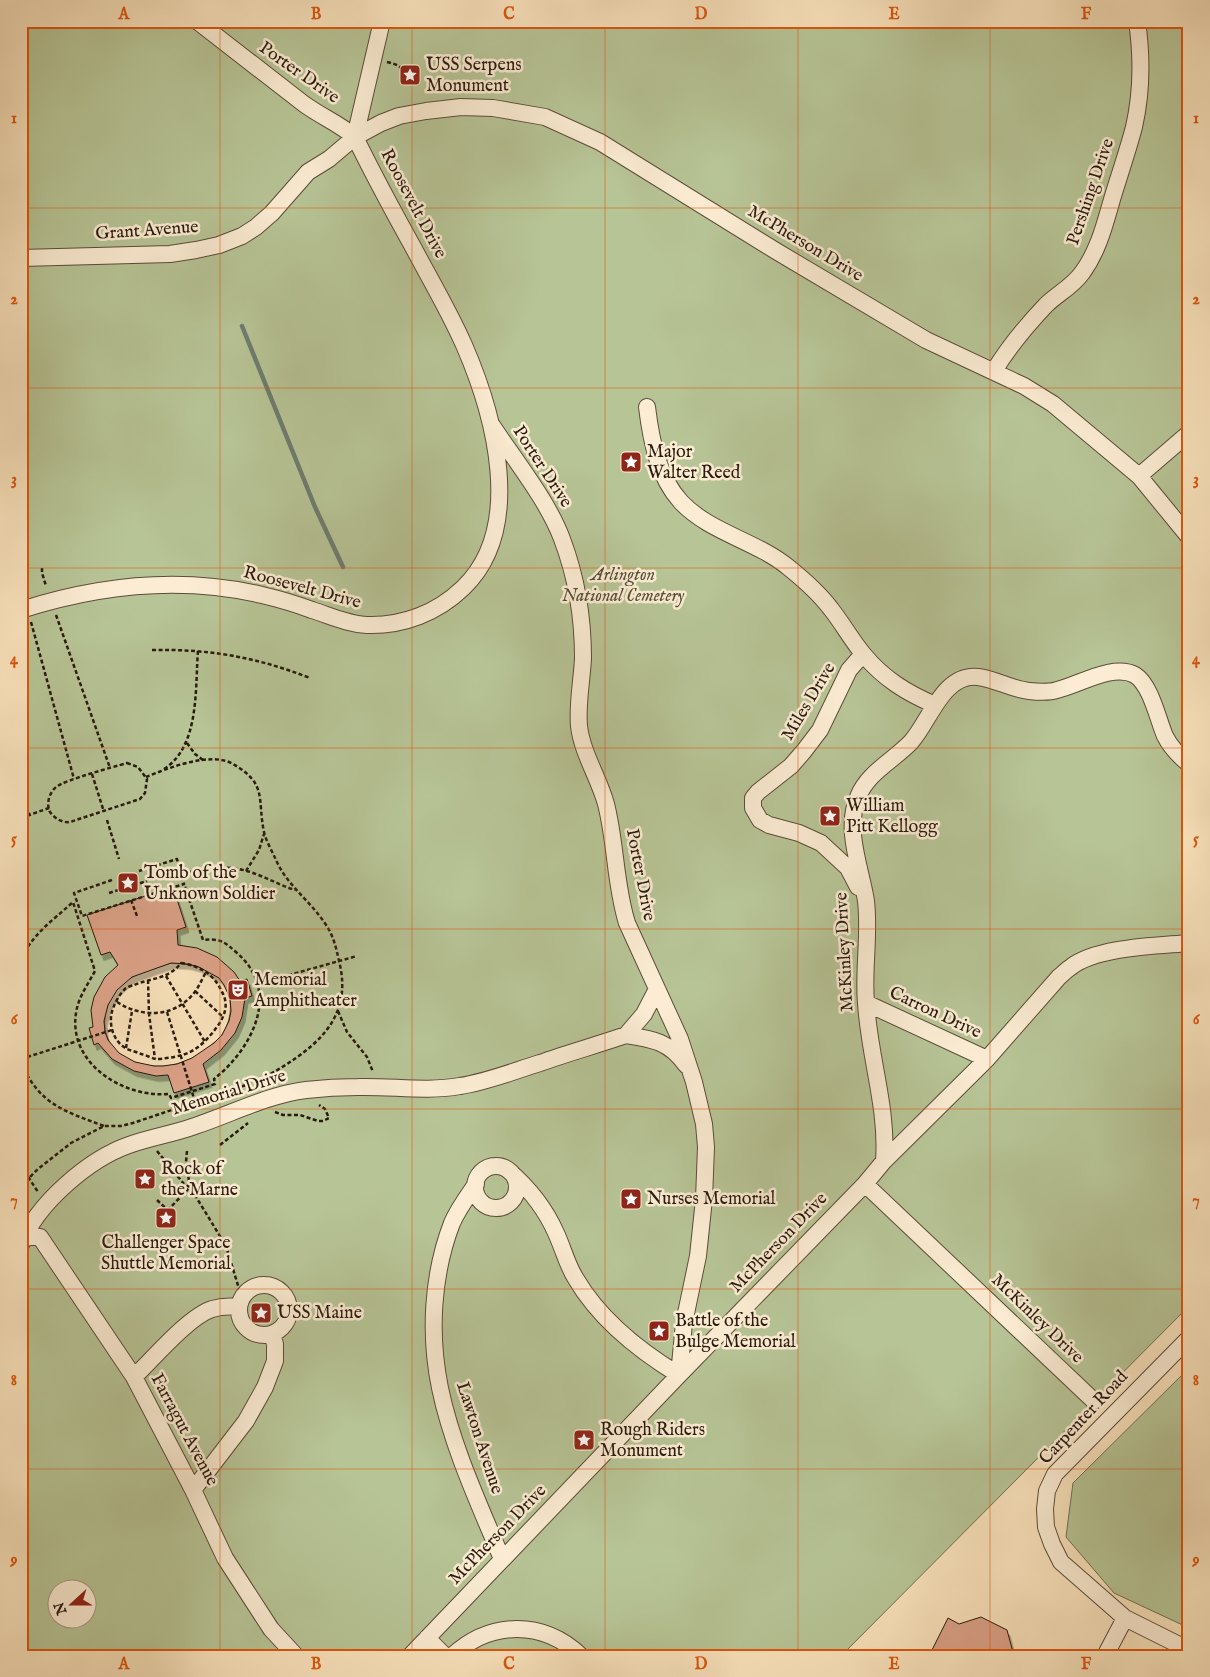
<svg xmlns="http://www.w3.org/2000/svg" width="1210" height="1677" font-family="'IM FELL English',serif">
<defs>
<filter id="shadow"><feDropShadow dx="3" dy="5.5" stdDeviation="0" flood-color="#0004"/></filter>
</defs>
<rect width="100%" height="100%" fill="#f9e2bc"/>
<filter id="stains"><feTurbulence type="fractalNoise" baseFrequency=".004" numOctaves="4"/><feColorMatrix values="0 0 0 0 .2 0 0 0 0 .09 0 0 0 0 .02 0 0 0 .5 -.17"/></filter>
<radialGradient id="worn" r=".72"><stop offset=".6" stop-color="#630" stop-opacity="0"/><stop offset="1" stop-color="#630" stop-opacity=".3"/></radialGradient>
<path fill="#b7c496" stroke="#706f52" fill-rule="evenodd" d="M21,21H1189V1306L841,1656H21ZM171,963C187,964 205,966 218,977C234,992 234,1018 221,1036C215,1043 208,1047 201,1053C185,1063 166,1069 147,1065C136,1063 124,1059 116,1051C104,1038 102,1022 108,1005C119,975 146,972 171,963ZM58,1590H88V1620H58Z
M1189,1368V1628L1114,1593L1066,1537L1073,1483Z"/>
<g fill="none" stroke-linecap="round" stroke-linejoin="round">
<path stroke="#6f7c70" stroke-width="4.5" d="M242,326L315,507L343,567"/>
</g>
<path fill="#dba187" stroke="#281a0d" fill-rule="evenodd" filter="url(#shadow)" d="M173,887L186,927L177,930L178,945L197,948L217,957L234,972L240,981L247,979L252,996L245,998L242,1017L235,1033L221,1050L203,1064L209,1082L174,1093L168,1075L156,1076L134,1071L112,1059L98,1043L94,1045L89,1028L93,1027L91,1010L94,997L105,977L118,965L110,952L101,955L87,915ZM171,963L188,964L199,967L219,978L224,985L230,998L231,1011L229,1021L222,1035L214,1043L192,1058L177,1064L163,1066H154L135,1062L119,1053L108,1040L105,1032L104,1021L108,1005L117,990L132,977Z
M981,1617L1007,1630L1014,1656H929L948,1618L959,1624Z"/>
<g fill="none" stroke-linecap="round" stroke-linejoin="round">
<g stroke="#5c4c39" stroke-width="18">
<path id="minor" d="M355,137L382,21
M21,258L170,254L196,250L219,245L242,236L256,227L272,213L308,172L329,159L355,137L381,123L399,116L426,111L461,107L493,108L545,117L600,142L776,251L926,340L1024,386L1053,404L1139,476L1189,537
M994,371C1008,348 1027,325 1046,305C1057,294 1072,287 1082,273C1099,250 1105,223 1113,196C1120,173 1128,150 1134,127C1142,92 1142,56 1137,21
M647,407C651,440 658,477 681,502C709,532 756,541 788,567C803,579 819,593 831,609C843,624 852,641 864,655C884,679 907,693 935,705
M491,424C514,459 548,501 562,539C576,576 583,619 583,658C582,680 577,704 579,726C582,753 599,778 606,804C616,843 615,885 627,923L680,1039L694,1082L704,1124L706,1147L704,1199L698,1256L684,1323L679,1375C638,1350 600,1320 576,1279C567,1265 563,1248 556,1233C545,1208 529,1188 508,1170
M1139,476L1189,433
M21,610C99,585 181,576 262,595C279,599 296,604 312,610C331,616 348,624 367,625C403,626 437,613 463,588C526,528 494,414 464,345C449,311 430,279 413,247C393,211 373,174 355,137C338,123 322,117 304,104L197,21
M858,887L848,868L821,843L799,833L769,825L760,820L753,808V798L758,792L791,766L804,751L820,730L849,670L863,654
M866,1003L987,1059
M626,1035L644,1014L657,989
M884,1161C888,1108 869,1056 866,1003C863,969 870,935 866,901C861,868 844,830 858,797C867,773 894,760 911,742C930,721 943,673 978,677C995,679 1011,689 1029,691C1038,692 1048,693 1057,690C1079,685 1113,663 1135,675C1151,685 1158,720 1165,736C1171,748 1179,756 1189,764
M475 1187a21 21 0 1 1 42 0a21 21 0 1 1-42 0Z
M476,1184C467,1197 458,1209 452,1223C432,1275 429,1334 440,1388C452,1446 479,1504 502,1559
M865,1184L1094,1401
M21,1235L40,1237L134,1377L193,1490L225,1558L271,1629L296,1656
M21,1245C36,1204 89,1159 129,1145C151,1137 173,1134 195,1126C231,1114 267,1095 306,1090C323,1088 341,1087 358,1087C393,1086 426,1092 460,1086C487,1082 514,1071 540,1063C568,1053 597,1045 626,1035C653,1039 670,1042 686,1065
M239 1310a25 25 0 1 1 50 0a25 25 0 1 1-50 0Z
M1189,1338L1055,1474L1047,1491L1045,1509L1046,1527L1052,1544L1061,1562L1125,1618L1189,1650
M134,1377C153,1359 188,1317 212,1309C222,1306 230,1306 239,1307
M193,1490L246,1421L265,1387L275,1361V1344L272,1334
M427,1638L445,1656
M410,1656L679,1375L865,1184L884,1161L987,1059L1059,977C1063,974 1066,970 1071,967C1097,947 1156,946 1189,943
M452,1656C491,1620 543,1620 581,1656
M1105,1656L1125,1618"/>
</g>
<path stroke="#281a0d" stroke-width="2.5" stroke-dasharray="4 2.5" stroke-linecap="butt" d="M387,62C396,64 401,66 406,74
M42,568V573L46,586
M21,587L23,594
M56,615L110,768
M31,622L74,779
M152,650C210,649 256,657 310,678
M187,743L195,754L203,760
M127,763L138,767L147,779L145,793L140,799L70,822C63,823 55,819 50,812C46,804 49,793 56,787C65,780 113,767 127,763Z
M164,769C200,746 195,688 198,650
M92,774L104,812
M146,777C168,768 211,751 233,764C268,784 257,799 264,832C266,841 272,851 276,860C287,885 309,900 324,922C333,934 336,947 339,961C355,1023 309,1052 262,1079
M21,812L30,814
M21,818L49,808
M107,820L119,859
M246,871L259,850L264,834
M182,874C203,868 226,865 247,871C264,876 279,885 295,890
M112,880L74,893L82,916L184,884L177,859L139,871
M109,893L147,881
M131,900L137,916
M21,958C36,931 51,922 73,902L95,971C88,984 78,998 76,1013C68,1064 124,1098 169,1094L171,1098L215,1084L214,1079C252,1049 282,992 237,953C225,942 220,938 203,940L184,884
M181,963C200,966 214,974 222,992C229,1004 225,1016 217,1027C208,1039 197,1051 182,1055C175,1057 163,1059 156,1059C151,1058 146,1055 141,1054C137,1052 132,1051 127,1049C112,1041 107,1021 114,1006C116,1001 120,994 124,990C126,987 131,986 134,985C151,978 169,979 181,963Z
M166,976L205,1042
M148,980L149,1014L155,1059
M257,984L357,956
M195,991L223,1017
M117,1002C142,1018 174,1018 194,993C199,987 202,979 206,972
M338,1011L347,1032L367,1057L373,1072
M167,1012L197,1108
M126,1048L132,1011
M21,1059L112,1030
M21,1063C40,1105 64,1111 104,1126
M275,1112L283,1115H300L318,1121H323L329,1118L325,1109L319,1105
M220,1145L248,1123
M157,1151L184,1184L190,1187L168,1210
M187,1151L186,1162L190,1187L226,1246L240,1292
M21,1166L38,1192
M21,1186L38,1169L71,1143L104,1126H121L133,1123L261,1080L273,1081
M157,1200L174,1216"/>
<use href="#minor" stroke="#fbecd3" stroke-width="16"/>
</g>
<path fill="none" stroke="#de560c" stroke-width="1" stroke-opacity="0.55" d="M220,21V1656M412,21V1656M605,21V1656M798,21V1656M990,21V1656M21,208H1189M21,388H1189M21,568H1189M21,748H1189M21,929H1189M21,1109H1189M21,1289H1189M21,1469H1189"/>
<defs>
<g id="sight-square" transform="scale(1.125)"><rect x="-9" y="-9" width="18" height="18" rx="4" fill="#8f2418" stroke="#fbecd3"/><path d="M0-6L1.8-2.2L6-1.7L2.9 1.2L3.7 5.4L0 3.3L-3.7 5.4L-2.9 1.2L-6-1.7L-1.8-2.2Z" fill="#fff"/></g>
<g id="theatre-square" transform="scale(1.125)"><rect x="-9" y="-9" width="18" height="18" rx="4" fill="#8f2418" stroke="#fbecd3"/><path d="M-5-5.5Q0-4 5-5.5V0Q5 5 0 6Q-5 5-5 0ZM-3.3-2.5H-1v1.5H-3.3ZM1-2.5H3.3v1.5H1ZM-2.8 1Q0 5.5 2.8 1Z" fill="#fff"/></g>
</defs>
<g fill-rule="evenodd">
<use href="#sight-square" x="410" y="75"/>
<use href="#sight-square" x="631" y="462"/>
<use href="#sight-square" x="830" y="816"/>
<use href="#sight-square" x="128" y="883"/>
<use href="#theatre-square" x="238" y="990"/>
<use href="#sight-square" x="145" y="1179"/>
<use href="#sight-square" x="631" y="1199"/>
<use href="#sight-square" x="166" y="1218"/>
<use href="#sight-square" x="261" y="1313"/>
<use href="#sight-square" x="659" y="1331"/>
<use href="#sight-square" x="584" y="1440"/>
</g>
<g text-anchor="middle" dominant-baseline="central" stroke-width="5" stroke-linejoin="round" paint-order="stroke">
<g font-size="18" fill="#281a0d" stroke="#fbecd3" text-anchor="start">
<text x="426" y="65">USS Serpens<tspan x="426" dy="21">Monument</tspan></text>
<text x="647" y="452">Major<tspan x="647" dy="21">Walter Reed</tspan></text>
<text x="846" y="806">William<tspan x="846" dy="21">Pitt Kellogg</tspan></text>
<text x="144" y="873">Tomb of the<tspan x="144" dy="21">Unknown Soldier</tspan></text>
<text x="254" y="980">Memorial<tspan x="254" dy="21">Amphitheater</tspan></text>
<text x="161" y="1169">Rock of<tspan x="161" dy="21">the Marne</tspan></text>
<text x="647" y="1199">Nurses Memorial</text>
<text x="166" y="1243" text-anchor="middle">Challenger Space<tspan x="166" dy="21">Shuttle Memorial</tspan></text>
<text x="277" y="1313">USS Maine</text>
<text x="675" y="1321">Battle of the<tspan x="675" dy="21">Bulge Memorial</tspan></text>
<text x="600" y="1430">Rough Riders<tspan x="600" dy="21">Monument</tspan></text>
</g>
<g font-size="18" fill="#281a0d" stroke="#fbecd3">
<text transform="translate(299 73) rotate(35)">Porter Drive</text>
<text transform="translate(1091 192) rotate(-71)">Pershing Drive</text>
<text transform="translate(413 204) rotate(62)">Roosevelt Drive</text>
<text transform="translate(147 231) rotate(-4)">Grant Avenue</text>
<text transform="translate(805 244) rotate(31)">McPherson Drive</text>
<text transform="translate(542 467) rotate(57)">Porter Drive</text>
<text transform="translate(302 588) rotate(15)">Roosevelt Drive</text>
<text transform="translate(809 702) rotate(-59)">Miles Drive</text>
<text transform="translate(640 875) rotate(79)">Porter Drive</text>
<text transform="translate(845 952) rotate(-93)">McKinley Drive</text>
<text transform="translate(935 1013) rotate(25)">Carron Drive</text>
<text transform="translate(229 1093) rotate(-17)">Memorial Drive</text>
<text transform="translate(779 1243) rotate(-46)">McPherson Drive</text>
<text transform="translate(1037 1319) rotate(44)">McKinley Drive</text>
<text transform="translate(1084 1418) rotate(-47)">Carpenter Road</text>
<text transform="translate(184 1430) rotate(62)">Farragut Avenue</text>
<text transform="translate(479 1438) rotate(72)">Lawton Avenue</text>
<text transform="translate(498 1535) rotate(-46)">McPherson Drive</text>
</g>
<g font-size="18" font-style="italic" fill="#534d36" stroke="#fbecd3">
<text x="623" y="575">Arlington<tspan x="623" dy="21">National Cemetery</tspan></text>
</g>
</g>
<rect width="1210" height="1677" fill="none" stroke="#f9e2bc" stroke-width="55"/>
<g transform="translate(72 1604) rotate(249)"><circle r="24" fill="#fbecd3" stroke="#a79884"/>
<path d="M0-4L9 19L0 12L-9 19Z" fill="#8f2418"/>
<text y="-8" font-size="14" font-weight="bold" text-anchor="middle" fill="#281a0d">N</text>
</g>
<rect x="28" y="28" width="1154" height="1622" fill="none" stroke="#de560c" stroke-width="2"/>
<g font-size="16" text-anchor="middle" font-weight="bold" fill="#de560c">
<text x="124" y="19">A</text>
<text x="316" y="19">B</text>
<text x="509" y="19">C</text>
<text x="701" y="19">D</text>
<text x="894" y="19">E</text>
<text x="1086" y="19">F</text>
<text x="14" y="123">1</text>
<text x="1196" y="123">1</text>
<text x="14" y="304">2</text>
<text x="1196" y="304">2</text>
<text x="14" y="484">3</text>
<text x="1196" y="484">3</text>
<text x="14" y="664">4</text>
<text x="1196" y="664">4</text>
<text x="14" y="844">5</text>
<text x="1196" y="844">5</text>
<text x="14" y="1024">6</text>
<text x="1196" y="1024">6</text>
<text x="14" y="1205">7</text>
<text x="1196" y="1205">7</text>
<text x="14" y="1385">8</text>
<text x="1196" y="1385">8</text>
<text x="14" y="1565">9</text>
<text x="1196" y="1565">9</text>
<text x="124" y="1669">A</text>
<text x="316" y="1669">B</text>
<text x="509" y="1669">C</text>
<text x="701" y="1669">D</text>
<text x="894" y="1669">E</text>
<text x="1086" y="1669">F</text>
</g>
<rect width="100%" height="100%" filter="url(#stains)"/>
<rect width="100%" height="100%" fill="url(#worn)"/>
</svg>
